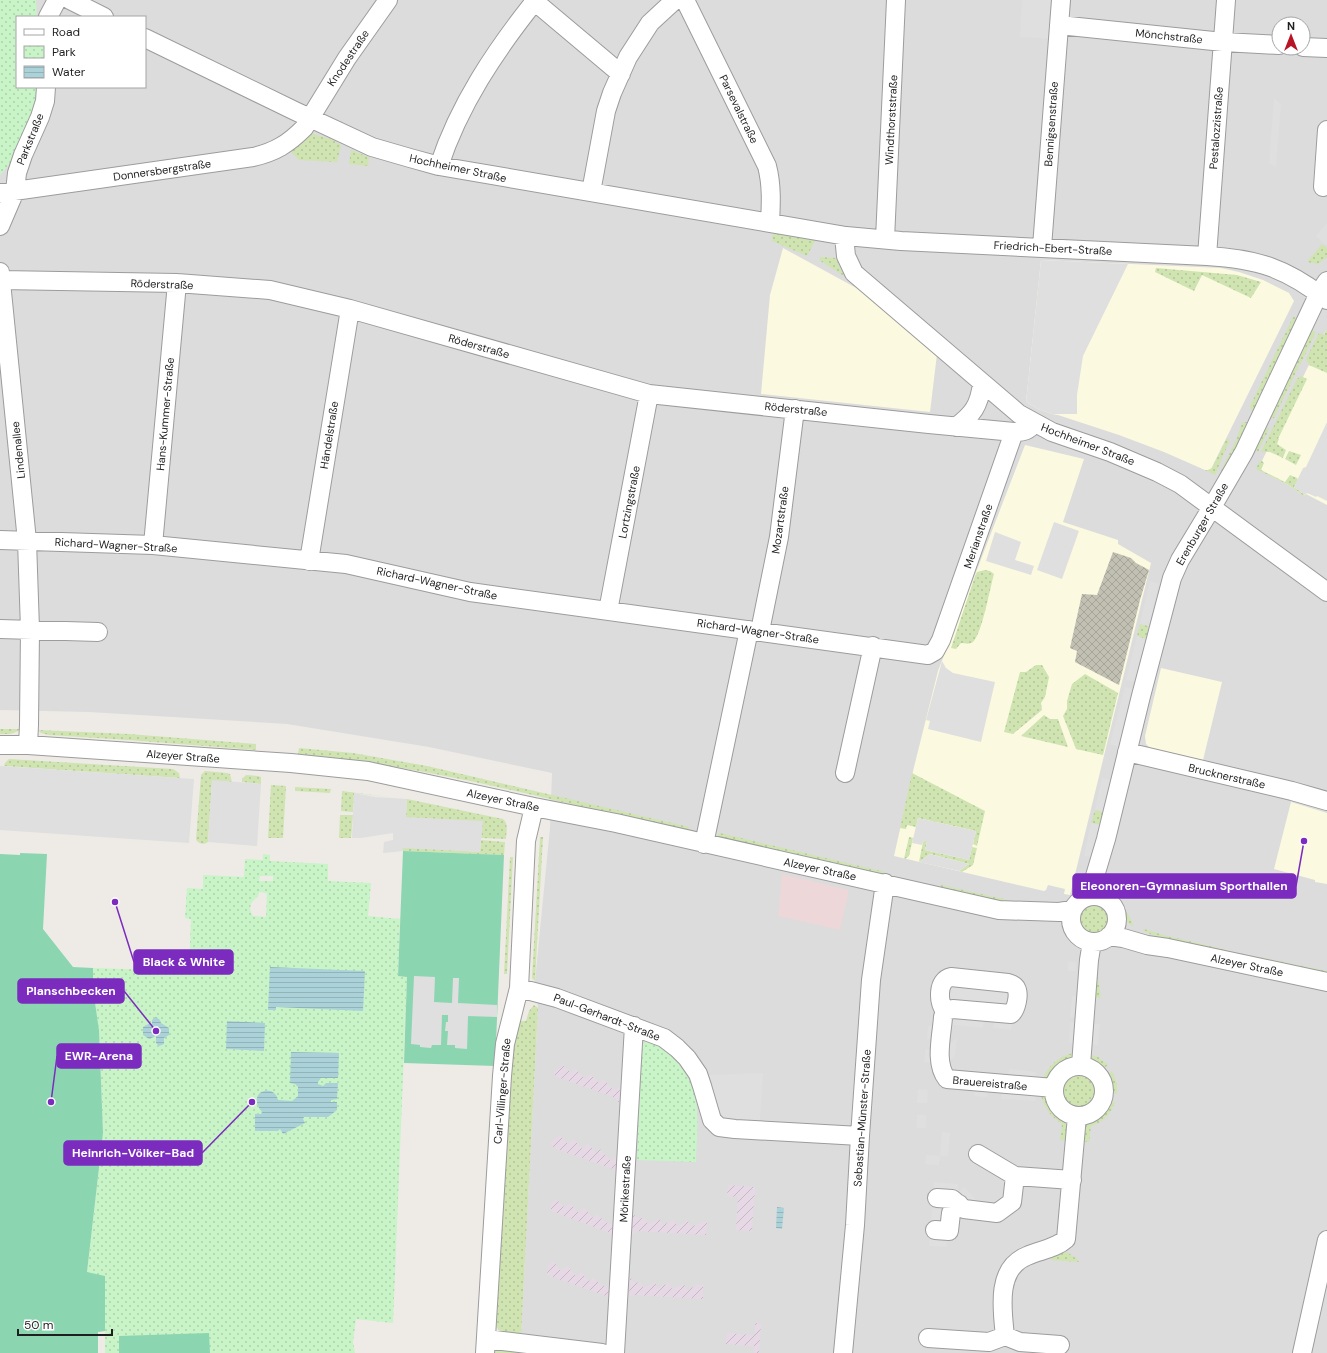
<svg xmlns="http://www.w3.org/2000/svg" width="1327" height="1353" font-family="'DM Sans',sans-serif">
<defs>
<pattern id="industrial-furrows" width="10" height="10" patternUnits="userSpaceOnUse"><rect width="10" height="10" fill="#e7d8e6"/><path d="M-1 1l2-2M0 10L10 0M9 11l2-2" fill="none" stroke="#c6b9c5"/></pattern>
<pattern id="construction-cross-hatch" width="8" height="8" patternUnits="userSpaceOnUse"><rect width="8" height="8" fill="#c2c0b2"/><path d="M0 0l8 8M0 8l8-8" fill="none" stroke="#a6a599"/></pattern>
<pattern id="grass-dots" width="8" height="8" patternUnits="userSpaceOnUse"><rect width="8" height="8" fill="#cfe4b1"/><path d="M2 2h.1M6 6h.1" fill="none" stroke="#b1c398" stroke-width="1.8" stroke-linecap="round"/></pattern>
<pattern id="park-dots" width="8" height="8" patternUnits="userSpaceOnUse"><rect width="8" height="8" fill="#c8f4c7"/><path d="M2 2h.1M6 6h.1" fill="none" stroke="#abd1aa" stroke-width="1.8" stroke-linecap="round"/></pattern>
<pattern id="water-rules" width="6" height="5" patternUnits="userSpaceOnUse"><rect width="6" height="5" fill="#aad2d8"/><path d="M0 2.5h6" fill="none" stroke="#92b4b9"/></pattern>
</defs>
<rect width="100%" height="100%" fill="#eeebe6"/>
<path fill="#dcdcdc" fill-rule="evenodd" d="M0,0H1327V1353H520L538,1008L535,981L550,828L552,773L429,747L287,724L89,712L0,710ZM17,17H145V87H17ZM1279,24H1303V48H1279Z"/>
<path fill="#edd7d8" d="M782,874L849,890L840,930L778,916Z"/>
<path fill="url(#industrial-furrows)" d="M563,1065L571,1073L576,1069L585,1079L590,1074L599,1083L603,1079L611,1088L615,1090L618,1089L620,1084L619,1104L616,1098L557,1077L553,1073Z
M560,1135L568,1144L574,1139L582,1149L588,1144L596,1153L600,1149L610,1160L615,1159L617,1154L616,1174L613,1169L554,1148L550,1143Z
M728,1185L755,1187L752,1231L736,1230L738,1197L727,1196Z
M556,1199L565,1208L570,1203L579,1213L584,1208L593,1218L597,1214L605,1222L611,1224L614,1221L613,1239L610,1233L551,1211V1203Z
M633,1213L636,1217L645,1219L648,1224L660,1219L663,1225L674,1220L677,1226L688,1221L691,1227L701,1223L700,1222H707L706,1235L637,1231L632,1235Z
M553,1261L561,1271L567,1266L576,1276L581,1272L589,1281L593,1278L603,1286L608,1287L610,1283L609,1299L606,1296L547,1275L548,1266Z
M630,1276L633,1282L641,1283L643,1288L655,1283L658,1288L669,1283L672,1289L684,1284L687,1290L696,1286V1285H703V1299L634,1295L630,1296L629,1300Z
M755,1323L761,1324L759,1353H754V1346L726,1344L727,1333L755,1335Z"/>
<path fill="#fcf9e1" d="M783,248L860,290L937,354L930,412L761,394L770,295Z
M1041,260L1221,268L1239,272L1263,280L1289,293L1294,301L1211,469L1208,470H1205L1164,452L1119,435L1058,415L1052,414L1038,409L1026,402Z
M1326,330L1327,331V505L1306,494L1304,496L1287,484L1258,469Z
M1025,445L1084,459L1063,522L1118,540V544L1151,563L1070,895L1064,894L1065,889L1048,885L1046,890L1044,891L894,856L914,767L938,671Z
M1161,668L1222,682L1203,760L1150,748L1146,744L1145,736Z
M1291,802L1327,813V884L1315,882V880L1274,869Z"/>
<path fill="url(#construction-cross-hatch)" d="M1113,552L1131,558L1136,563L1149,570L1140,600L1119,685L1075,662L1077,651L1070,648L1082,594L1097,595Z"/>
<path fill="url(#grass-dots)" d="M313,134L331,139L341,145L337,162L299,160L288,149L307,135Z
M351,150L369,157L368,166L349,164Z
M773,231L816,239L807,256L772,241Z
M1322,244L1327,248V257L1318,264L1307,262Z
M820,257L836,258L839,266L847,278L819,260Z
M1156,268L1237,275L1261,282L1251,298L1202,275L1194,291L1155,272Z
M1293,317L1298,318L1253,411L1251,410L1250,406Z
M1311,330L1316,332L1300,365L1296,363Z
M1326,330L1327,331V373L1309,365L1306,359L1319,333L1324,335Z
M1295,364L1299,366L1274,418L1269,419Z
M1301,376L1307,379L1278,439H1279L1277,444L1286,450L1283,458L1270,452H1261L1297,379Z
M1244,422H1248L1242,438L1223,479L1218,477L1236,440L1242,423Z
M1265,427L1269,429L1258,452L1255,450Z
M1227,438L1229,439V442L1215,475L1205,470H1208L1212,468Z
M1289,451L1301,455L1296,465L1285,459Z
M1262,461L1264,463L1261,470L1285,482L1290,475L1297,478L1298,480L1294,487L1305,495L1304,496L1287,484L1256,469L1259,462Z
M985,570L990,571L994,574C990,588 982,634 973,642C969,645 965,643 961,643L956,649L951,648L975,576L977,572Z
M1140,624L1149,626L1146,639L1137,636Z
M1036,665H1042L1049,677L1045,697L1041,703L1042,710L1013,734L1004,732L1020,672H1026Z
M1085,674L1118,693L1103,755L1076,749L1063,716L1067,709V701L1072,684Z
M1044,715L1050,719H1058L1068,747L1021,736Z
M0,729H20C14,735 7,734 0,734Z
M38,730L129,734L256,744V750L128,740L49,735L41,733Z
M299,748L353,753L427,766L689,827L688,832C559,802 430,766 298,754Z
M9,759L173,769L179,773L180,778L4,766L5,763Z
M205,771L227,773L230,774L232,782L212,781L208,842C204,845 199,844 196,840L201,775Z
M912,773L985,811L977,846L973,844L976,831L918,818L916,827L907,825L906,829L900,828Z
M246,775L258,776L261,777V784L242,782V779Z
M271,785L286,786L283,838H268Z
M295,787L331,789L330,793L295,791Z
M342,791L395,798L354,793L353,812L341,811Z
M407,799L503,819C509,824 506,832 506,839L481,838L482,821L421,828L406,817Z
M1095,810L1104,812L1101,825L1091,823Z
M340,815H353L351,838H339Z
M720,833L885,872L884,877L718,837L716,836Z
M540,837H543L535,981L532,978Z
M909,837L913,838L909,856L905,859H904Z
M481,840L505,842L504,855L403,851V846L480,852Z
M925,841H927L925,850L969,860L972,847L977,848L973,865L962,872L959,871L969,864L930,854L919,862L923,842Z
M510,857H513L507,974H504Z
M1083,876L1089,877L1079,895C1074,897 1072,901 1066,902L1075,897Z
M1109,880L1111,881L1133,924V926C1123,921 1123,915 1118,906C1113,896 1106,892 1109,880Z
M941,885L1021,903L1019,907L940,890Z
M1080 920a14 14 0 1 1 28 0a14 14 0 1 1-28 0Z
M1144,929L1163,935L1227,950L1225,954L1170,942L1143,931Z
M1229,951L1327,971V974L1228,955Z
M1097,972L1101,998L1093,997Z
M534,1005L538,1008L521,1337C508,1335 501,1336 494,1323L506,1077L520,1021H526L529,1011Z
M1075,1053L1074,1059C1061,1063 1053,1069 1048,1083L1042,1080C1049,1065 1059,1055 1075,1053Z
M1089,1054L1098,1057L1108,1065L1103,1069L1094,1062L1090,1060Z
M1112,1071L1117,1084V1094L1111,1093V1084L1107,1075Z
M1061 1091a18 18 0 1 1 36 0a18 18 0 1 1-36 0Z
M1041,1095L1047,1096C1052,1109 1058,1116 1071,1121L1069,1141L1060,1140L1062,1124C1051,1117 1044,1108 1041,1095Z
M1109,1101L1115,1102C1111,1113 1103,1123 1091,1126L1089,1142L1081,1141L1085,1122C1096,1119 1105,1113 1109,1101Z
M1067,1252L1077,1259L1079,1262L1051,1260C1053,1255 1061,1253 1067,1252Z
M497,1348L526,1352L524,1353H492Z"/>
<path fill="url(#park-dots)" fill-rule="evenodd" d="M0,0H36L37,17H17V87H38C33,115 21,155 0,175Z
M263,854L270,855V861L328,864V881L371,883L368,916L400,919L398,976L407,977L393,1323L356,1319L353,1342L355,1353H105V1276L87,1273L103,1133L99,1030L93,989V968L189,971L191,919L185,918L187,888L203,889V875L244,877L245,859L263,860ZM260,876H273V881H259ZM259,892L267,893L266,917L253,916C248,908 250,901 258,897Z
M647,1041C656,1043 664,1050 671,1056C705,1088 697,1120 696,1162L637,1160L642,1045Z"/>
<path fill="#8bd6b1" d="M403,851L504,855L495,1066L404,1063L407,977L398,976Z
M20,853L47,854L43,929L73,967L93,968V989L99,1030L103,1133L87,1272L105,1276V1331L98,1332V1353H0V854L20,855Z
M209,1333L210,1353H119V1336Z"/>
<path fill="#dfdfdf" d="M1022,0H1052L1051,39L1020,37Z
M1274,98L1281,104L1276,167L1269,163Z
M1327,223V246L1316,236Z
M1041,260L1128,264L1083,356L1077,395V414H1052L1038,409L1026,402Z
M1327,422V501L1317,496L1316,497L1307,493L1305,495L1294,487L1303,468L1306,467Z
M1054,522L1079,531L1062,579L1037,570Z
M995,532L1021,542L1015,560L1034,566L1031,575L986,561Z
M1150,581L1159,583L1149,626L1140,624Z
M1137,636L1146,639L1135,682L1126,680Z
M942,661L946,668L953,673L995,682L981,742L928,729L930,721L926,720Z
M1125,687L1134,689L1120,747L1110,744Z
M0,766L194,779L189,843L0,830Z
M1102,778L1112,780L1104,812L1095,810Z
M212,780L261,784L257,846L208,842Z
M354,793L375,797L407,799L406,817L483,821L480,852L403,848V851L383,853L384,842L393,840V833L361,838H352Z
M918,818L976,831L969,860L925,850L927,841L923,842L922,845L912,843Z
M1091,823L1101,825L1093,858L1084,856Z
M930,854L969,864L959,871L919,862Z
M1068,962H1076V971H1068Z
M414,976L435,977L434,1002L452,1003L453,978H459L458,1003L497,1005V1017L468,1016L467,1049L455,1048V1045H447L448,1031H445L446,1022H448V1015H442L441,1045H432L431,1048L420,1047V1045L411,1044Z
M948,983L1012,989L1010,1008L946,1003Z
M1072,996L1080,997L1079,1017H1070Z
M947,1014L984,1018L983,1028L946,1024Z
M994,1019L1012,1020L1011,1030L993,1028Z
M1070,1022L1078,1023L1077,1043H1069Z
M1091,1024H1100L1098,1045L1090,1044Z
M928,1026L938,1027L937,1040L927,1039Z
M957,1038L955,1056L947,1063L948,1044Z
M926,1049L936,1050L934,1063L924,1062Z
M1009,1069L1036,1072L1035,1081L1008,1079Z
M763,1073L760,1122L724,1118L718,1110L712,1083L708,1075Z
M975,1088L988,1089L987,1097L974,1096Z
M918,1089L928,1090L927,1103H917Z
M1002,1090L1036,1092V1101L1001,1099Z
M917,1115H926V1128H917Z
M942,1132L950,1133L948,1156H940L939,1165L925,1164L926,1155L940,1156Z
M934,1182L958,1184V1193L964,1187L977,1201L962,1214H958L956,1239L947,1238V1247L929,1246Z"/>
<path fill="url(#water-rules)" d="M270,967L365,971L363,1011L276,1007V1010H268Z
M156,1017L160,1020L161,1023L169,1028V1035L164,1038V1044L159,1046L156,1043V1036L149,1039L143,1035V1027L150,1023L152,1024V1020Z
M227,1021L265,1023L264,1051L226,1049Z
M291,1052L339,1053L338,1078H321L318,1082V1084L323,1086L326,1083H338L337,1099L331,1100V1102H337V1110L328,1117H304L303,1119L305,1123L283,1134L280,1129L278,1131H255V1114H261L262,1112C245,1092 274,1082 278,1100L292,1101L298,1096V1087L295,1084L290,1083Z
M777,1207L784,1208L782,1229L776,1228Z"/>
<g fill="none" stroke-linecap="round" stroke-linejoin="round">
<g stroke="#9c9c9c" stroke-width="20">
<path id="minor" d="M70,0L104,17
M533,0L621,74
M685,0L767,166C772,185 771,204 770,223
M48,17L57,0
M1059,25L1223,42L1279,45
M145,38L295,111L372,147L410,158L439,166L846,236L901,241L1207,256C1258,259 1286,268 1327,300
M1303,47L1327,48
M439,166C459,105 495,51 535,1
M1323,187L1327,130
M591,192L606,111L612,93L628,57L650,23L675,0
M0,193L253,157C275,152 288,144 304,128L347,58L388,0
M0,226L15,191L17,173L23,155L40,117L45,101L46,87
M844,236L846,256L854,273L1019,414L1052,432L1110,452L1157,472L1180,484L1327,592
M885,239L896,0
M1042,247L1061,0
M1207,256L1226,0
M0,272L27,541L30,629L29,725L28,745
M1,280L177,283L270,290L350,309L649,394L929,424L1014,432C1023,432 1029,431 1034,423
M956,427C973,414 979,406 982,384
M0,540L153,545L346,564L470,592L928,655L935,651L941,640L1014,432
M153,545L177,283
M309,561L350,309
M608,611L649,394
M0,629L98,632
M760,631L779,537L795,409
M0,745H28L291,763L368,771L534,807L616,823L999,910L1059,912L1072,910
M1127,752L1292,791L1327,801
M845,773L873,646
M704,844L749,630
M1071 919a23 23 0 1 1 46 0a23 23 0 1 1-46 0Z
M1087,896L1092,886L1106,839L1141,696L1172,578L1180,560L1212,507L1244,452L1319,293L1327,281
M1109,936L1123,938L1147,945L1168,948L1327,982
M519,988L557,998L664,1038L677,1048L687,1058L698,1074L702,1086L712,1120L719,1127L735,1129L860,1136
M945,1011C938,1002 937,980 951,977L1008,983C1011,984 1015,985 1016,988C1020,994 1016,1010 1011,1014L953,1009L945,1011L943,1017C942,1035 934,1063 947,1079L1054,1088
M1081,1065L1089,960L1092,942
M1054 1091a25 25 0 1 1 50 0a25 25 0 1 1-50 0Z
M978,1154L1015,1176
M937,1198L952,1199L964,1209L997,1213L1012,1202L1015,1176L1072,1180
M935,1230L949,1231L951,1213L959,1204
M1005,1336C1002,1309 996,1268 1027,1256C1040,1250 1055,1249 1066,1239L1077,1116
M928,1338L989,1342L1005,1336L1020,1342L1060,1345
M486,1339L602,1353
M485,1353L502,1076L505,1044L519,988L526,841L534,807
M615,1353L634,1026
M843,1353L855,1225L860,1136L871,980L885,883
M1302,1353L1327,1240"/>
</g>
<use href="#minor" stroke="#fff" stroke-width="18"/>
</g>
<g text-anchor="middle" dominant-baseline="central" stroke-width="3" stroke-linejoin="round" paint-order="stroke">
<g font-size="11" fill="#1f1f1f" stroke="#fff">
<text transform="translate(1169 36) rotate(6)">Mönchstraße</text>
<text transform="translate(348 58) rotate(-56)">Knodestraße</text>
<text transform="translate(739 109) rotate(64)">Parsevalstraße</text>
<text transform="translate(891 120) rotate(-87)">Windthorststraße</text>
<text transform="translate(1051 124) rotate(-86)">Bennigsenstraße</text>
<text transform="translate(1216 128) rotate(-86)">Pestalozzistraße</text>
<text transform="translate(30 139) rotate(-68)">Parkstraße</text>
<text transform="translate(458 168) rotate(12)">Hochheimer Straße</text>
<text transform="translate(162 170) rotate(-8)">Donnersbergstraße</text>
<text transform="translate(1053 248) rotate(3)">Friedrich-Ebert-Straße</text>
<text transform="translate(162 284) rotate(2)">Röderstraße</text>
<text transform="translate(479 346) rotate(16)">Röderstraße</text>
<text transform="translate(796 409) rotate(6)">Röderstraße</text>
<text transform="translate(165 414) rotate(-85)">Hans-Kummer-Straße</text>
<text transform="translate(329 435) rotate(-81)">Händelstraße</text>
<text transform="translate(1088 444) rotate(21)">Hochheimer Straße</text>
<text transform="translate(18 450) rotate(-96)">Lindenallee</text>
<text transform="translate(629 502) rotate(-79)">Lortzingstraße</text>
<text transform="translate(780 520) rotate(-82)">Mozartstraße</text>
<text transform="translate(1202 524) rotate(-60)">Erenburger Straße</text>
<text transform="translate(978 536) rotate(-71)">Merianstraße</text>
<text transform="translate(116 545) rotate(3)">Richard-Wagner-Straße</text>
<text transform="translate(437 583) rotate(12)">Richard-Wagner-Straße</text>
<text transform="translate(758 631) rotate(8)">Richard-Wagner-Straße</text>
<text transform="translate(183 756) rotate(4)">Alzeyer Straße</text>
<text transform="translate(1227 776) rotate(13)">Brucknerstraße</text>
<text transform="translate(503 800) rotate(12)">Alzeyer Straße</text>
<text transform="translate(820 869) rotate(12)">Alzeyer Straße</text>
<text transform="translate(1247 965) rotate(12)">Alzeyer Straße</text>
<text transform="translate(607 1017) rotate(21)">Paul-Gerhardt-Straße</text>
<text transform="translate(990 1083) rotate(5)">Brauereistraße</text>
<text transform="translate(502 1091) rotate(-85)">Carl-Villinger-Straße</text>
<text transform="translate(862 1118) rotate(-86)">Sebastian-Münster-Straße</text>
<text transform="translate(625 1189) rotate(-87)">Mörikestraße</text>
</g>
</g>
<path fill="none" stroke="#7b2cbf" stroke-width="1.5" d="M1304 841L1296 886M115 902L134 962M156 1031L124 991M51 1102L57 1056M252 1102L202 1153"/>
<g fill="#7b2cbf" stroke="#fff" stroke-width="1.5">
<circle cx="1304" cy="841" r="4"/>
<circle cx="115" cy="902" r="4"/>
<circle cx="156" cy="1031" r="4"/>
<circle cx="51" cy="1102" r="4"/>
<circle cx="252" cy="1102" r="4"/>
</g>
<g fill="#7b2cbf" stroke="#7b2cbf" stroke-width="1.5">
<rect x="1073" y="874" width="223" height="24" rx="4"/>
<rect x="134" y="950" width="99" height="24" rx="4"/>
<rect x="18" y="979" width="106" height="24" rx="4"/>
<rect x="57" y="1044" width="84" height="24" rx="4"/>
<rect x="64" y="1141" width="138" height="24" rx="4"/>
</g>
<g font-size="12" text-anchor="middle" font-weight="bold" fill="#fff">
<text x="1184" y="890">Eleonoren-Gymnasium Sporthallen</text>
<text x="184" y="966">Black &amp; White</text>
<text x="71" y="995">Planschbecken</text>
<text x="99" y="1060">EWR-Arena</text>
<text x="133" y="1157">Heinrich-Völker-Bad</text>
</g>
<rect x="16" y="16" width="130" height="72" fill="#ffffff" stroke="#a5a5a5"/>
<rect x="24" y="29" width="20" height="6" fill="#ffffff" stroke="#a5a5a5"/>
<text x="52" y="36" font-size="12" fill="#1f1f1f">Road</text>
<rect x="24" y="46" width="20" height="12" fill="url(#park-dots)" stroke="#a5a5a5"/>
<text x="52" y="56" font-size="12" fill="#1f1f1f">Park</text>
<rect x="24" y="66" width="20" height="12" fill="url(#water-rules)" stroke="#a5a5a5"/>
<text x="52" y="76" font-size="12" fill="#1f1f1f">Water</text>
<g transform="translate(1291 36)"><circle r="19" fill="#ffffff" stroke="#a5a5a5"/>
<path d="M0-3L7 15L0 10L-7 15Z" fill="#b91425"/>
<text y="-6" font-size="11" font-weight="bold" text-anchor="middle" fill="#1f1f1f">N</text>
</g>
<path d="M18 1329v6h94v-6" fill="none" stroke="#1f1f1f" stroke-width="2"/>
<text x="24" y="1329" font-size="12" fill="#1f1f1f" stroke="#ffffff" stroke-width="3" paint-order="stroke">50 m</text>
</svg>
